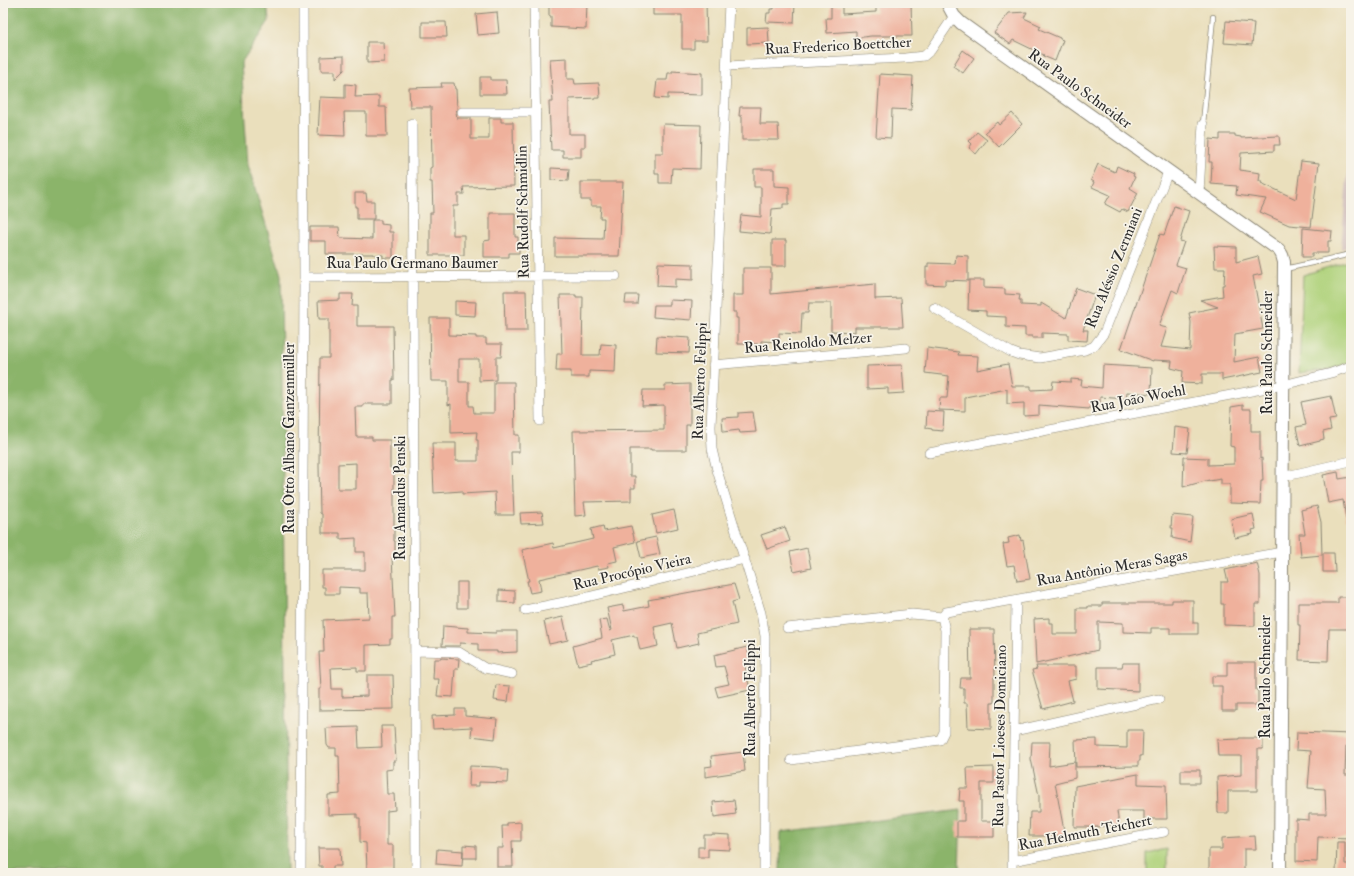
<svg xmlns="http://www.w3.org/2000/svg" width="1354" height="876" font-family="'IM FELL Double Pica',serif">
<rect width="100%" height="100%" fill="#f7f3e8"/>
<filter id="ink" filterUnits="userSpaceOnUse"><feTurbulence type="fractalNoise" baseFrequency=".025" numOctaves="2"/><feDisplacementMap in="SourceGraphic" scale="8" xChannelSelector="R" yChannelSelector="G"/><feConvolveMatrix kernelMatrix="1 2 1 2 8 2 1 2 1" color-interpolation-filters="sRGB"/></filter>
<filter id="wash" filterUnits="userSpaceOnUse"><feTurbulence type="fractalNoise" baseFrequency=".012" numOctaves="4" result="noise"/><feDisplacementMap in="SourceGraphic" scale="16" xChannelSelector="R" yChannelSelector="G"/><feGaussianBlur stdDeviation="0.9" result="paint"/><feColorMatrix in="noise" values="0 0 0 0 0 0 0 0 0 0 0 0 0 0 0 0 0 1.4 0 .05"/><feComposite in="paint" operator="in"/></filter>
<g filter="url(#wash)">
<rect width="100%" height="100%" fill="#eadfbc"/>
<path fill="#d1bfbd" d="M1351,131V246L1341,249Z"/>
<path fill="#afd27a" stroke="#6d7e52" d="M1351,260V362L1332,369L1299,373L1303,275Z
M1167,849V873H1147V853Z"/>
<path fill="#8bb46a" stroke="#5b704a" d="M3,3H267L269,21L241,63L248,165L281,275L287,873H3Z
M961,810L959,873H780L781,832Z"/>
<g id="blocks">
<path fill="#efb19c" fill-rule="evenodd" d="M549,3H587L586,29L551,27V16H549Z
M653,3H706L707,41H694V49H682V15H653Z
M876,3H911L912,36H871L856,38V31L827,33L826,18H831V6H842V14L876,12Z
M774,4H795L794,23L766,22L767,13H770V9H774Z
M497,12L499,33L478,35L476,14Z
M1027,12L1024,18L1041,26L1039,29L1060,38V39L1063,40L1055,61L1043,56L1044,55L1013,40L1010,44L994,33L1009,13Z
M1226,21L1254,23L1252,45L1224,43Z
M422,22H446L447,37H422Z
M768,27L769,43L747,44V28Z
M367,42H383L384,62L367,63Z
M963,50L974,58L963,73L953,66Z
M344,56V70L335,79V71H321V57Z
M567,58V79H574L575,84L599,83L600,98L569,99V134H585V147H581V157H563V150H551L549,102H553L550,59Z
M672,71L702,73V95L668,94V99L655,98L657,80H667L668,73H672Z
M880,74L913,76L911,110L892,109L891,138L876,137Z
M480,77H491V80H506L507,94H480Z
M441,83H454L455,89H456L457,109L456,112L457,118H471V139H489V118H501V122H513L514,186L463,187L464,194H458V206H453V235H464V255H430V213H433L432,182H430V168L432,167L431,107H410L409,88L442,87Z
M345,84L356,85L355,97L379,96V107H386L387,136H366V112H344L345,136L318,135L320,97L345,98Z
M740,107H761L760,124H778L779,140H742V116H739Z
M1012,113L1022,124L999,147L985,132L997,122L999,125Z
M663,124L701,125L700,169L672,168L671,183H659V174H655V153H663Z
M977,132L987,140L976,154L969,148L972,144L969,141Z
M1220,134H1235V136L1241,137V138L1279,136L1280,145H1274V151L1241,153L1240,170L1260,173L1259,181H1262L1261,183L1296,199L1301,161L1319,163L1311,227L1289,225L1260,212L1266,199L1236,195L1237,186L1211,184L1212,162H1209L1210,139L1220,140Z
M1098,164L1115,172L1117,166L1134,174L1133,176L1135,177L1130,188L1138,193L1128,212L1122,209L1120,212L1105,204L1110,195L1092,187L1094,182L1091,180Z
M551,168L569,169L568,181L551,180Z
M754,169H774V186L789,187V204H783V208L772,209L770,234L739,231L741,215L761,217V187H754Z
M581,182H623L619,256H555V238L603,239L604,218H600L601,206H591V200H581Z
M355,193H366L367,201H374V219H357V207H355Z
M1174,206L1189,211L1180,241L1184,242L1176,265L1186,268L1178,293L1172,290L1159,326L1167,328L1161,347L1190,350L1191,322L1189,313L1218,307L1200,300L1223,296L1222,285H1224L1225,268H1215L1214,246L1236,247V262L1258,256L1262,274L1253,276L1263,329L1235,334L1234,362L1259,357L1262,372L1222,380V374H1202V384L1182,383L1183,371L1171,368L1172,361L1153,360V361L1121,349L1160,234L1164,235Z
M490,213H515V237H518V242L519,241V253H509V257H484V241L490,240Z
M372,220H381V224L389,225V232H393V258H383V255H374V254H326V241H310V227H339L340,238L372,239Z
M1303,228L1332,231L1331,241H1328V253H1312V257H1302Z
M772,240H786V266H772Z
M956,255L968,256V281L945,280V285L926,284V267H928V263L955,264Z
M658,263L693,264V280L675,279V287L657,286Z
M743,268H771V294L875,284V299L901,298L903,327H855V332L831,331V303H809L808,313H802L801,334L779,333V342L761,341V344H738V318H736V312H733V295H743Z
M969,280H984V288L1005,289V294L1020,295L1019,300H1021V305L1041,306V303L1066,318L1076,288L1095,295L1083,330H1088L1087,341L1068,340V334L1042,333V338H1032V336H1025V328L1006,327V317L986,316V311L968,310Z
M504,291H526L527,331H505Z
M340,294H353L352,306H357V326H393L394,380H392V404H363V407H355L356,437H372V440H390V468H394V541H395V557H392L395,617H392V639H390V644L366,645V671H357V667L331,668L332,689H342V697L367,696V675H393L394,709L319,710V689H321L319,652H324L323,620L369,618L368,593H360V588L339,587V594H325V587H322V570H365V552H356V538L340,539V533H322V514L320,513L319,466L320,358H329V319H319L318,301L340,300ZM356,463V489H338V464Z
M560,295H576V297H583L582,355H600L601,344L616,345L615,372L589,371V377H571V371H556L557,354H562Z
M626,295H638L637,304H625Z
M670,300L692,301L691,320L653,317L654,305H670Z
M455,301L476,302L475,316L455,315Z
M430,318H449V335L476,336V338H486V344H502L501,357H496V380L479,381V359H459V382H469V406H473L474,413H494V382H514L515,435H519V452H511L512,492H513L514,515H496L495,492L462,494V491L434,493L432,443H456V461H478V440H476L477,432L451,433V404L448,405V381H431Z
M657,336L690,338L689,353L656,352Z
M927,348L959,352L958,355L978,356L977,370L1008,364L1012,386H1031V390L1052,389L1053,381L1071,382V379L1082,380L1081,386L1102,388L1103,365L1152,368L1151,394L1127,392L1126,399L1100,397V406L1095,405L1094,407H1089V409L1039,405V415L1024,416V403L1007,404V389L965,397V411L939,410L940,398H947L949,376L925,373Z
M902,365L904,393L888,394V388L867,389V366Z
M690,384V425H686V450H651V449H630V476H635V488H631V501L584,502L586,515L575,516L573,431L664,430V405L642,406L643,390H665V385Z
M1331,396L1336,419L1329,420L1331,430L1323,432L1324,439L1320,440V441L1300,446L1296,427L1306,425L1301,402Z
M1243,405V409H1251V431H1260V459L1262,458L1263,481H1261L1260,504L1230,503V484H1221V479L1209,481V480L1183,487L1184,457L1208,458V465L1234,464V447L1230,446L1231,407Z
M927,411L944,412L943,431L932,430V429L926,428Z
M753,412L756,432L740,433L739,430L723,432L722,418L738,417V413Z
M1175,427L1190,429L1187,453L1173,452Z
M1338,472L1339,479L1351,477V518L1346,519L1343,500L1328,503L1323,475Z
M1317,506L1321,522L1322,555L1301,557L1299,534H1305L1301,510Z
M674,510L678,528L656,533L652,515Z
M542,512L544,523L521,524L520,513Z
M1253,514L1256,529L1252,530L1253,534L1235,538L1231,519Z
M1172,515L1193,517L1190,542L1172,538L1173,528H1171Z
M603,526L604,531L631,526L635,542L614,547L617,561L608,563L609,567L598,569L597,566L539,579L541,591L530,593L527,581H529L522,550L553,543L554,548L593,539L591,529Z
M785,527L790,541L767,549L761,535Z
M1020,535L1021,541L1023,540L1030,579L1017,581L1014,565L1007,566L1003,544L1009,543L1008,538Z
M656,537L660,554L641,558L637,541Z
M807,548L811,568L794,572L790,552Z
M1323,553H1334L1335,572H1323Z
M1257,563L1260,575V604H1255V626L1224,625V604H1221V582H1228L1225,570Z
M457,582H467V608H457Z
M734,584L739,600L732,602L737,624L697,633L699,643L677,648L672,623L654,627L658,646L640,650L637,637H634V635L612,640L615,654L591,660L592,662L578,665L573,646L602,638L599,620L607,619L610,631L612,630L607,608L623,605L624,611L649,606L648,600Z
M499,590L515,591V603L499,602Z
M1338,597H1351V629H1329L1328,661L1299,660L1300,625H1298V603H1338Z
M1172,600H1193V623H1198V634H1170V628H1151V633L1123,632V623L1098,622V650L1036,664L1034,619L1049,618V623H1053V634H1077V608H1088V606H1102V603H1172Z
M563,617L568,640L549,644L544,621Z
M443,626L468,628V632L496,633V631H517V652L497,653V651H478V644L460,643V646H442Z
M969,629H994L995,677H994V703H991V729L968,728L967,703H964V688H960L961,678H970Z
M747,647L750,660L744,661L750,690L718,697L715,687L729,684L724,666L716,667L714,655Z
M441,658L459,659L458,669H455L453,697L437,696L439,679H433L434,659H441Z
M1227,662H1256V690H1258V705H1236V711H1222V686H1212V676H1227Z
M1123,663H1138V691L1098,689V667H1122Z
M1036,666H1076V679L1068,681L1073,701L1043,709L1032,670L1037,669Z
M496,685L510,686L508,702L494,700Z
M455,709H465V716L497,719L495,739L471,736L472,727L433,729L432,716L455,715Z
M381,726H394L396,761H393V769L386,770L387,794H394L395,810L387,811V845H393V871H367L366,843L360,842V818H357V814L328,815V795L340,794L339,756H336V748H329L327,745L326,728L358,727L359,748L382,747Z
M1127,730H1143L1142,756H1140V761H1138V766L1076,767L1075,740L1097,739V747L1127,748Z
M1297,732L1351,734V746H1346L1345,775H1351V838L1318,837L1317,862L1296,861V819L1309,820V814H1326L1325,789L1308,788L1311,751L1296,750Z
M1239,738H1263V749H1258V760H1257V791H1228V813H1218L1217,777L1241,775V756H1218L1217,740L1239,739Z
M1032,742H1050L1049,766L1075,762V778L1055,783L1065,836H1029L1030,812H1039V796L1031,759Z
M743,752L745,771L705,777V767L712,766L711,756Z
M470,766L497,767L502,768V770H508L507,783L479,782V786H469Z
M994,767V783H981V821H994V837H957V821H964V801H959L960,788H968L967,768Z
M1181,770H1200V783H1181Z
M1138,774V784L1166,785L1167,819H1144V811H1117L1119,825L1096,827H1074L1075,786Z
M734,800L736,814L714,817L713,802Z
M521,822V841H512L513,867H497V848H503L502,826H507V823Z
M712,834L730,835V850L708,849V857H698V847H704V835H712Z
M1255,836L1256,849H1244V873H1209V849H1222V838Z
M1337,842H1345V864H1351V873H1336Z
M463,845L476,846V858H463Z
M318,848H340L341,866H333V871H322V866H319Z
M437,849L463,851L462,866L436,864Z"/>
</g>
</g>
<g filter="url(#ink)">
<use href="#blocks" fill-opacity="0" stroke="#8a8574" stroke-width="1"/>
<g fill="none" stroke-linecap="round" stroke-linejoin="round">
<g stroke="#8a8574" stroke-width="6">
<path id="service" d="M1203,124L1213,17
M1285,269L1351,254"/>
</g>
<g stroke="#8a8574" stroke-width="10">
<path id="minor" d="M534,3L540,421
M729,3L711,427L712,449L717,470L761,613L765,636L764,873
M727,66L905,58L924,56L931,50L954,16
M462,112H536
M412,123L416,873
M1199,193L1203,124
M304,277L616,276
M934,308L1011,352L1019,355L1040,358L1085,350L1094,346L1104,333L1168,172
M713,365L906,348
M929,453L1283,385L1331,373L1351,366
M1282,477L1351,461
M525,610L579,599L745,559
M787,628L912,614L942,617L946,612L1282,552
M415,651L459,652L485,668L512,674
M1014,731L1159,699
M791,760L940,740L944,732L945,630L942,617
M1012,861L1164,832
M301,873L304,277L303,3
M1012,873L1016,600"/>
</g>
<g stroke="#8a8574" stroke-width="14">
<path id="tertiary" d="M947,3L954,16L961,23L1279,250L1282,255L1284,262L1280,873"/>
</g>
<use href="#service" stroke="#fff" stroke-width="4.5"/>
<use href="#minor" stroke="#fff" stroke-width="9"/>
<use href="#tertiary" stroke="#fff" stroke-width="12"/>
</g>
</g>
<g text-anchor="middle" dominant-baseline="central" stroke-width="3.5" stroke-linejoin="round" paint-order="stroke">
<g font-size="15" fill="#2b2b2b" stroke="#f7f3e8">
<text transform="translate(838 46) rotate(-3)">Rua Frederico Boettcher</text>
<text transform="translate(1080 89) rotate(36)">Rua Paulo Schneider</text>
<text transform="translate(523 212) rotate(-91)">Rua Rudolf Schmidlin</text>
<text x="412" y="263">Rua Paulo Germano Baumer</text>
<text transform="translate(1114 268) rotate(-68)">Rua Aléssio Zermiani</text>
<text transform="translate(808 343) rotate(-5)">Rua Reinoldo Melzer</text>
<text transform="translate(1267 353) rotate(-90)">Rua Paulo Schneider</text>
<text transform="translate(700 381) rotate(-88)">Rua Alberto Felippi</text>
<text transform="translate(1138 399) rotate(-11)">Rua João Woehl</text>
<text transform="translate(289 438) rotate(-90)">Rua Otto Albano Ganzenmüller</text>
<text transform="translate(400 498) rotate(-90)">Rua Amandus Penski</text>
<text transform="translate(1112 568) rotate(-10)">Rua Antônio Meras Sagas</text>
<text transform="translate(632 572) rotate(-13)">Rua Procópio Vieira</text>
<text transform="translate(1265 677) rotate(-90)">Rua Paulo Schneider</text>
<text transform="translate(750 698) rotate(-90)">Rua Alberto Felippi</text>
<text transform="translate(1000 736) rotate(-89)">Rua Pastor Lioeses Domiciano</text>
<text transform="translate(1085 833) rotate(-11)">Rua Helmuth Teichert</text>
</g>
</g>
<rect width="1354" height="876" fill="none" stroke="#f7f3e8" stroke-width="16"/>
</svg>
